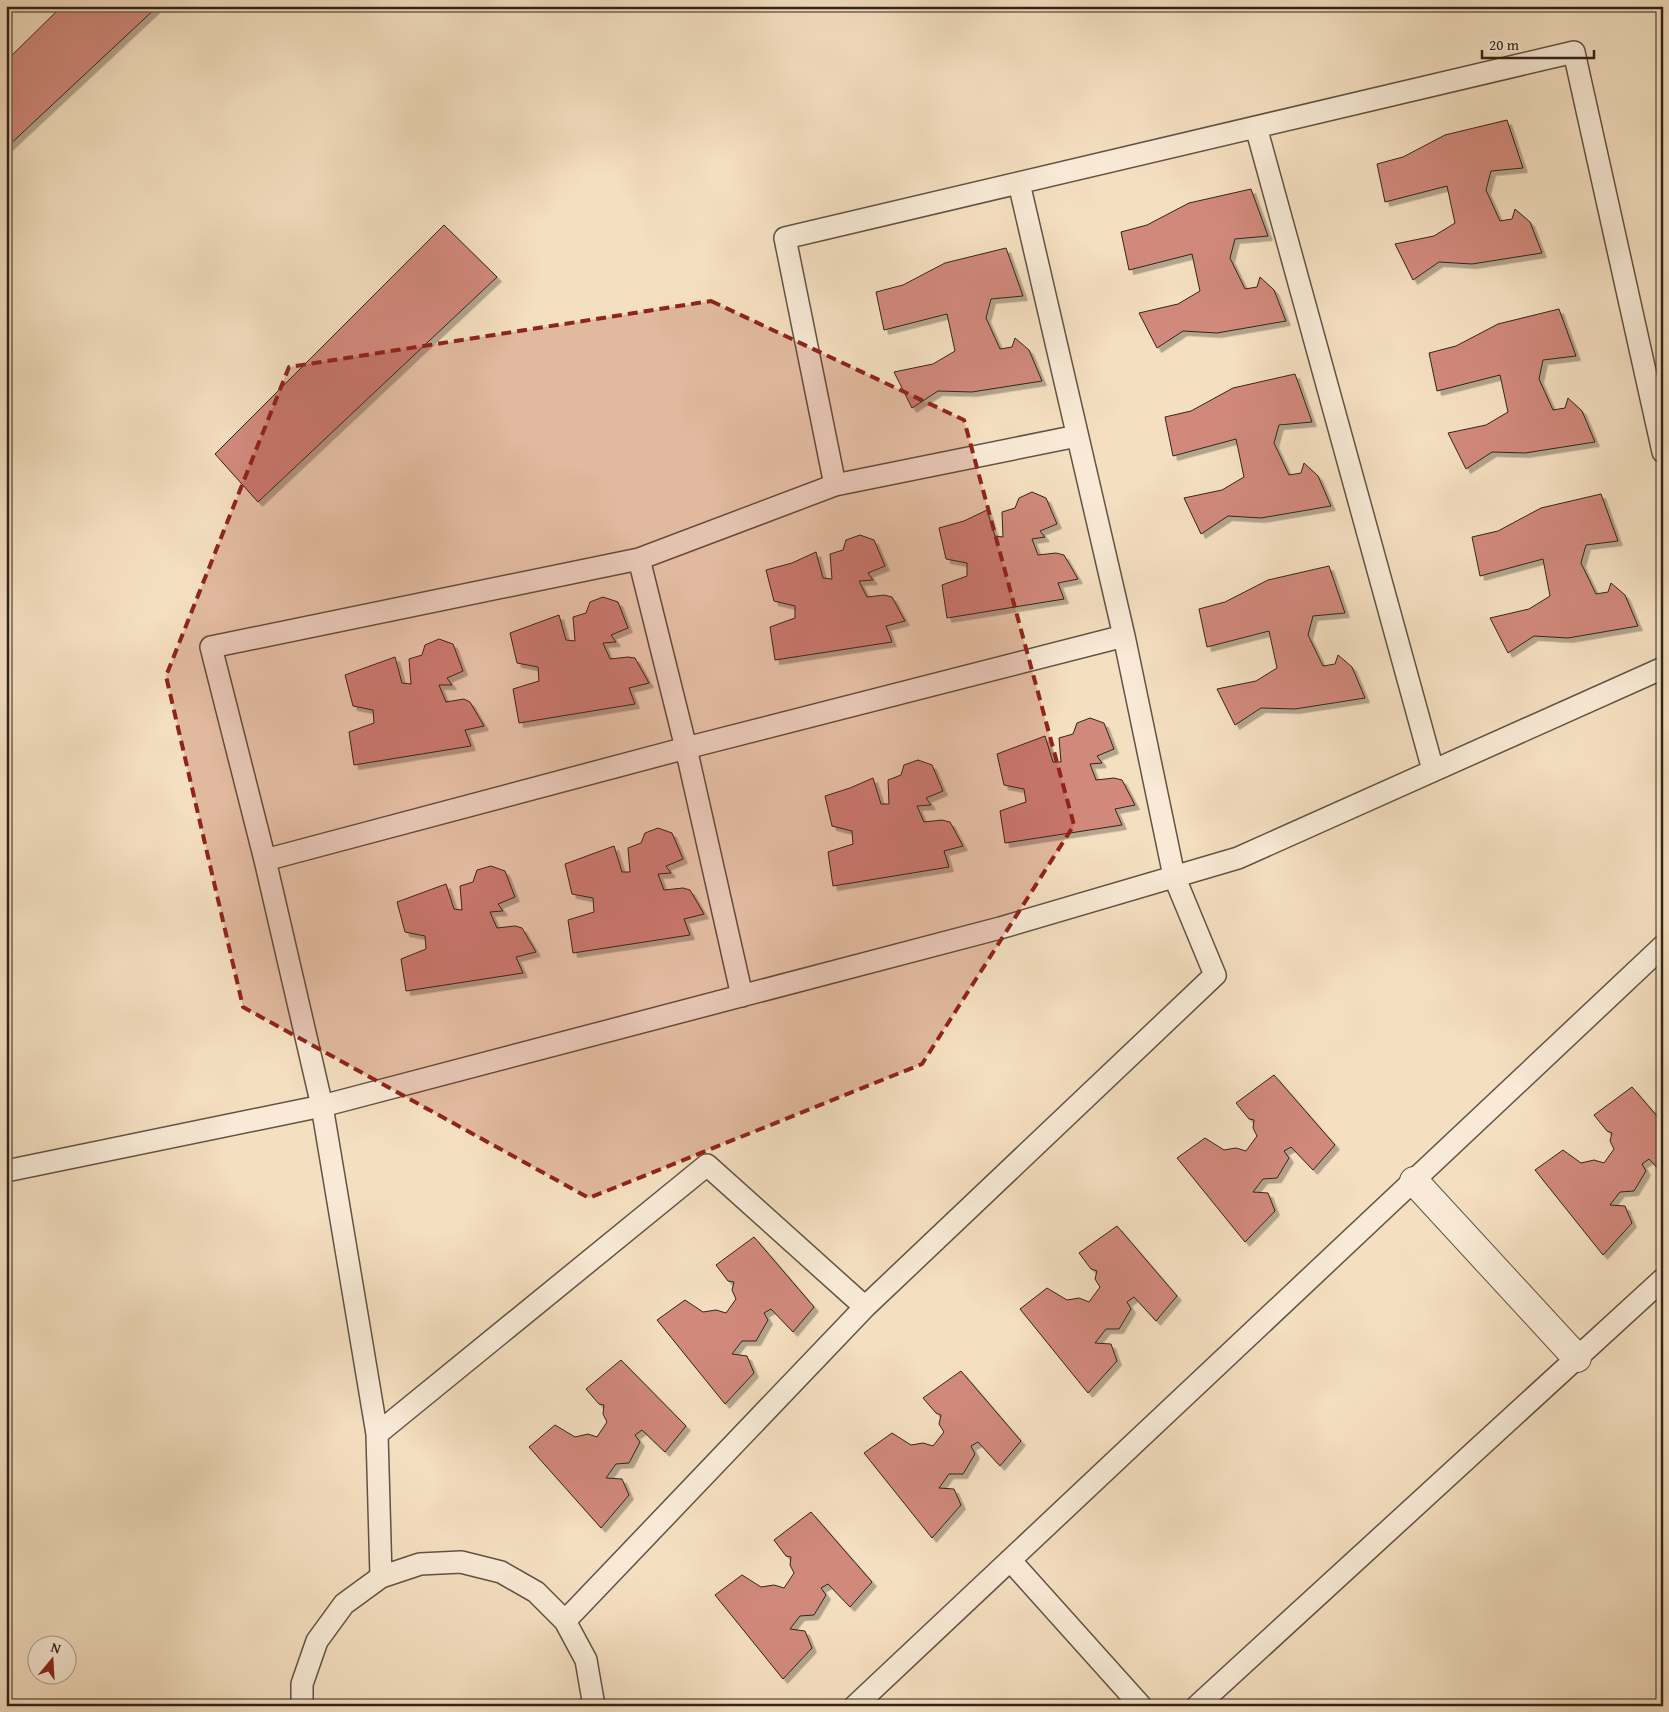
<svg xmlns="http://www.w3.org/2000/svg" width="1669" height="1712" font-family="'Gentium Book Plus',serif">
<defs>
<filter id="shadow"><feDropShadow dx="4.5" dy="4.5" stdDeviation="0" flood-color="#0004"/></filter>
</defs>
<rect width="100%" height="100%" fill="#f4dfc0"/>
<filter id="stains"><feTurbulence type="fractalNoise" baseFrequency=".004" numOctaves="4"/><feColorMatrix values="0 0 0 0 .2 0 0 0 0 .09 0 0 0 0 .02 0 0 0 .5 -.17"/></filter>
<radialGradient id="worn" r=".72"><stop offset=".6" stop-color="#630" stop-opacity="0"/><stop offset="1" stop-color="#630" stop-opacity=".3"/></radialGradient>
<path fill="#d1897b" stroke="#312419" filter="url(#shadow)" d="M62,6H158L6,148V61Z
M1507,120L1523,168L1491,171L1486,190L1500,221L1512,219L1515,209L1530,222L1542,253L1472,264L1439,262L1413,280L1395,244L1434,236L1455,223L1447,186L1385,202L1377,164L1403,157L1445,135Z
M1251,189L1268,236L1235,239L1230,258L1245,289L1257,287L1260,277L1274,290L1286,321L1217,333L1183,331L1157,348L1139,313L1178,304L1200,291L1192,254L1129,270L1121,232L1147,225L1189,203Z
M444,225L497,277L258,502L215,454Z
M1006,248L1023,296L991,299L986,318L1000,349L1012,347L1015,338L1029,350L1042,381L972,392L938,391L912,408L894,372L933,364L955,351L947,314L884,330L876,292L903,285L945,263Z
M1559,309L1576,356L1543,360L1539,379L1553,410L1565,408L1568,398L1582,411L1595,442L1525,453L1492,452L1466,469L1448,433L1486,425L1508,412L1500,375L1437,391L1429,353L1456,346L1498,324Z
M1295,374L1312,422L1279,425L1274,443L1289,475L1301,473L1304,463L1318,476L1331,506L1261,518L1228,516L1201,534L1184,498L1222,490L1244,477L1236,439L1173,456L1165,417L1191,411L1233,388Z
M1032,492L1046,498L1057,524L1040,531L1045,537L1032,539L1038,555L1056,553L1064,555L1078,579L1058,583L1064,599L947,618L942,585L967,576V563L946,559L939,528L964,521L987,510L995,536L1003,537L1002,512L1015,508L1019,498Z
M1601,494L1618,541L1586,545L1581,563L1596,594L1608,592L1611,583L1625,595L1638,626L1568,638L1534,636L1508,653L1490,618L1529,609L1550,596L1543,559L1480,576L1472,537L1498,531L1541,508Z
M860,535L874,540L885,566L868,573L873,580L859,581L867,597L884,595L892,597L905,621L886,626L892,642L775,660L770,627L795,618V606L774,601L766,570L792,563L816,552L823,578L832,579L830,554L843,550L846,540Z
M1329,566L1345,613L1313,616L1308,635L1323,666L1335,664L1338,655L1352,667L1365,698L1295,709L1261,708L1235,725L1217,689L1256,681L1277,668L1269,631L1207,647L1199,609L1225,602L1268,580Z
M603,597L618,602L628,628L611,635L616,642L603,643L610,659L628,657L635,658L649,683L629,688L635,704L519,723L513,689L539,681L538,667L517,663L510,633L559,615L566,640L575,641L573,617L586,613L590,602Z
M439,639L453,644L463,671L447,678L452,685H439L446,702L464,699L470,702L484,726L465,730L471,746L354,765L349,732L374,723L373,710L353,706L345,675L395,657L402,683L411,684L409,659L422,655L425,645Z
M1090,718L1104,723L1114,749L1097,756L1102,763L1090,764L1096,780L1114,778L1122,780L1135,805L1115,809L1122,825L1005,843L1000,811L1026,802L1024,789L1004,785L997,754L1045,736L1053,762H1061L1059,738L1073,734L1077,723Z
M918,760L932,765L943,791L926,798L931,805L917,806L924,822L942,820L950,822L963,846L944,851L949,867L833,886L828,852L853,844L852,831L832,826L825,796L850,788L873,778L881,804H889L888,780L901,775L904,765Z
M658,828L672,833L683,859L666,866L671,873L658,874L664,890L683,888L690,890L704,914L684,919L690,935L573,953L568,920L594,912L593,898L572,894L565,864L614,846L622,872H630L628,848L641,843L645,833Z
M491,866L505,871L515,897L498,904L503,911L490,912L497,928L515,926L522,928L536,952L516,957L523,973L406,991L401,959L426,949L425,936L405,932L397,902L446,884L454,909L462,910L460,886L473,882L477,870Z
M1274,1075L1335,1145L1313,1170L1291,1147L1284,1151L1289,1158L1277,1178L1263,1179L1253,1192L1268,1193L1275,1211L1245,1242L1177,1158L1205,1138L1224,1150L1236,1148L1246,1151L1257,1136L1253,1128L1254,1120L1249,1119L1236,1103Z
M1632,1087L1663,1123V1174L1649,1159L1642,1164L1646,1171L1634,1191L1620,1192L1610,1205L1625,1206L1632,1223L1603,1255L1535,1170L1563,1150L1581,1163L1594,1160L1604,1163L1614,1149L1610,1141L1612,1133L1607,1131L1594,1115Z
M1117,1226L1177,1296L1156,1321L1134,1297L1127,1302L1131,1309L1119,1329H1106L1095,1343L1111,1344L1117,1361L1088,1393L1020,1309L1047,1288L1067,1300L1079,1298L1089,1302L1100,1287L1095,1279L1097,1271L1091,1269L1079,1253Z
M754,1237L814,1307L793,1332L771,1309L764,1313L768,1320L756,1341H742L732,1354L747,1356L754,1373L725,1404L657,1320L685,1300L703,1312L716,1310L726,1313L736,1299L732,1290L734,1282L728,1281L716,1265Z
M621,1360L686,1426L665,1452L642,1430L635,1435L640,1442L629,1463L616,1464L606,1478L622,1479L629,1495L601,1528L529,1447L555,1425L575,1437L588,1434L597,1437L607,1422L603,1414L604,1405L599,1404L586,1389Z
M961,1371L1021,1441L1000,1466L978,1442L971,1446L975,1454L963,1474H949L939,1488L954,1489L961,1505L932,1538L864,1453L892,1433L911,1445L923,1443L933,1446L944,1432L939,1424L941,1415L936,1413L923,1398Z
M811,1512L872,1582L850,1607L828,1584L821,1588L826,1595L814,1615L800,1616L790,1629L805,1631L812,1648L783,1679L715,1595L742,1575L761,1587L774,1585L784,1588L794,1573L790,1565L791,1557L786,1556L774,1540Z"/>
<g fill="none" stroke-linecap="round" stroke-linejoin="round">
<g stroke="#625343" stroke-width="24">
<path id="service" d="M1256,127L1433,770
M835,485L1077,436
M639,559L686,748L742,996
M265,860L686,748L1124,636
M6,1171L322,1106L1000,928L1238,858L1663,668
M377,1434L707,1165L865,1307
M1010,1560L1141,1706
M381,1577L377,1434L322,1106L265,860L211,647L639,559L835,485L785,238L1574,52L1663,452
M565,1621L865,1307L1215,975L1174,876L1124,636L1019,183
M302,1706V1684L317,1641L344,1604L381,1577L420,1564L461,1562L501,1572L536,1592L565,1621L586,1660L594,1706
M855,1706L1663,946
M1197,1706L1663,1279"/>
</g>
<g stroke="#625343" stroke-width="30">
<path id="minor" d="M1414,1181L1577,1358"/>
</g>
<use href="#service" stroke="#f8ead6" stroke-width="21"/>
<use href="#minor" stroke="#f8ead6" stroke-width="28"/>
</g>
<path fill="#8f2418" fill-opacity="0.2" stroke="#8f2418" stroke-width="4" stroke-dasharray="10 6" stroke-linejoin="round" d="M711,301L964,420L1074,825L922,1064L589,1198L243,1007L166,676L289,367Z"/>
<rect width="1669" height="1712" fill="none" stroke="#f4dfc0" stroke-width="25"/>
<rect x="8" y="8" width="1654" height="1697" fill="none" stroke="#312419" stroke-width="2.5"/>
<rect x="12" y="12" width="1644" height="1687" fill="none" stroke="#312419"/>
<g transform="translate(52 1660) rotate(18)"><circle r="24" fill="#f8ead6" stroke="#a89b8a"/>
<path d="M0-4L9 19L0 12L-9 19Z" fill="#8f2418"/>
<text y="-8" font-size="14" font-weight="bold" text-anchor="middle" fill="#312419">N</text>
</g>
<path d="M1482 50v8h112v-8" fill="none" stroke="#312419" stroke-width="2.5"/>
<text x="1489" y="50" font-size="15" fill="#312419" stroke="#f8ead6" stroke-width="4" paint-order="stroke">20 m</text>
<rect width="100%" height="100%" filter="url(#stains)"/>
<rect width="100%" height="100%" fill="url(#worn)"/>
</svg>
